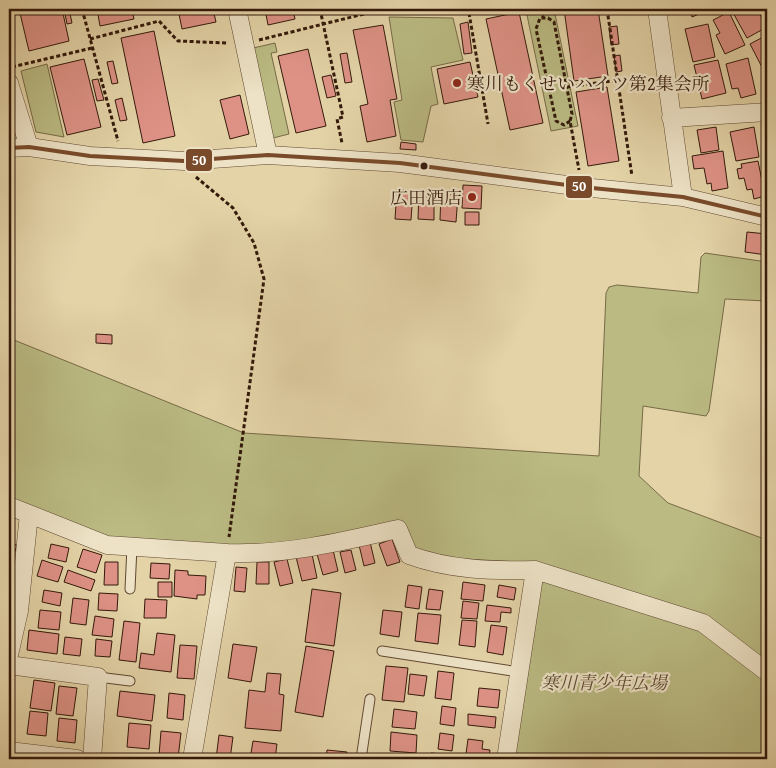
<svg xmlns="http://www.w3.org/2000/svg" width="776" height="768" font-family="'Gentium Book Plus','Noto Serif JP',serif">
<rect width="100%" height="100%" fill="#e3d3a7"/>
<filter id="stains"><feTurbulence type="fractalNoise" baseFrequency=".004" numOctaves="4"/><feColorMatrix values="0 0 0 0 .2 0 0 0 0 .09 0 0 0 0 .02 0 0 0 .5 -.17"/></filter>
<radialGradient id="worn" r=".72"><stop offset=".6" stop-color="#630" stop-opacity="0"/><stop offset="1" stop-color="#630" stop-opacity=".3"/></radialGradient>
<path fill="#baba82" stroke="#776a46" d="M554,9L578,126L551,131L527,15Z
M389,17L453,18L463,60L431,67L438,104L431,106L423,142L401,140L394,102L402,100Z
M275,43L277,52L271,53L289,134L269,139L249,49Z
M47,64L64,137L36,132L21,71Z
M705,253L767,262V301L725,299L709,411L706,416L643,406L639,476L668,503L767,540V665L704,617L536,563L430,557L414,551L400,524L261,548L108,537L9,500V338L244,433L599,456L606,293L609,287L617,285L698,293L701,257Z
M541,579L698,630L767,682V759H514Z"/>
<path fill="#de9286" stroke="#34190b" d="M19,9H62L69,41L29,51Z
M64,9H69L72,23L67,24Z
M97,9H132L134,19L100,26Z
M178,9H213L216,22L182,29Z
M265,9H293L295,19L268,25Z
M564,9H598L608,76L574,81Z
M689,9H721V10L712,14L711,9L692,17Z
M731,9H757L767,27L747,38Z
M519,12L543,123L510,130L486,19Z
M729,12L745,45L725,54L716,35L720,33L713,20Z
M468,22L472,53L464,54L460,24Z
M708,24L715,57L693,62L685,29Z
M383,25L397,99L390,100L396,136L367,142L360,106L368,104L353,30Z
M617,26L619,44L611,45L609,27Z
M154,31L175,136L143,143L121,38Z
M767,35V70L764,71L750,44Z
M308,49L326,126L296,133L278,56Z
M347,53L352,82L345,83L340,54Z
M620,55L622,71L616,72L614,56Z
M748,58L756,94L741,98L738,88L732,89L726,64Z
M84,59L101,127L67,135L50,67Z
M718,60L726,93L702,99L694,65Z
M113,61L118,83L112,84L107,62Z
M470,62L478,97L444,104L437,69Z
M331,75L336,96L327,98L322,77Z
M98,79L104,100L97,101L92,80Z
M607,87L619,161L588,166L576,92Z
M240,95L249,134L230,139L220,100Z
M122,98L127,120L120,121L115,100Z
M716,127L719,150L701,153L697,130Z
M754,127L759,157L736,161L730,132Z
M401,142L416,144V150L400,149Z
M723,151L728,188L712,191L711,183L707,184L704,168L694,169L692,156Z
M758,161L765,196L754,199L752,189L747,190L744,178L739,179L737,169L742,168L741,164Z
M463,185L482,186L481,209L462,208Z
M397,189L413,191L411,220L395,219Z
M419,191H434V220L418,219Z
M441,193L458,195L456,222L440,220Z
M465,212H479V225H465Z
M747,232L767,234V255L745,252Z
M96,334L112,335V344L96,343Z
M392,539L400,562L387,566L379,544Z
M370,542L375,563L364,566L359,545Z
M9,543L17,545L12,561L9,560Z
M51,544L69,548L66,562L48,558Z
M83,549L102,555L96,573L77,567Z
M333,550L338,571L323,575L317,554Z
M351,550L356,570L345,573L340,552Z
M312,554L317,578L302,581L296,557Z
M287,559L293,583L280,586L274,562Z
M42,560L63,567L58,582L37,576Z
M105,562H118V585H104Z
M257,562H269V584H256Z
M151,563L170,564L169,579L150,578Z
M236,567L247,568L245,592L234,591Z
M68,570L95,580L91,591L64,582Z
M175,570L188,571V575L206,576L205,595H197V599L174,596Z
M158,582H172V597H158Z
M463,582L485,585L483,601L461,599Z
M408,585L422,587L419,609L405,607Z
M499,585L516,588L514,600L497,597Z
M312,589L341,593L334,646L305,642Z
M429,589L443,591L440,610L426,609Z
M44,590L62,593L60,606L42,602Z
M99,593L118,594L117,611L98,610Z
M73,598L89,600L86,625L70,623Z
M145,599L167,600L166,618H144Z
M463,601L479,603L477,619L461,618Z
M487,605L511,608V613L501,612L500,622L485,621Z
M40,610L61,612L59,630L38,628Z
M383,610L402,612L399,637L380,634Z
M418,613L441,615L438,644L415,641Z
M95,616L114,619L112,637L92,635Z
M462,620L477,621L475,647L459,645Z
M124,621L140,623L136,662L119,660Z
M491,625L507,627L503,655L487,652Z
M29,630L59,634L57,654L27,650Z
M157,633L175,635L171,672L139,668L141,653L154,655Z
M65,637L82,639L80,656L63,654Z
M96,639L112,641L110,657L95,656Z
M233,644L257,647L251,682L228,678Z
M180,645L197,646L194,679L177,678Z
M306,646L334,651L323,717L295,712Z
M386,666L408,668L404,702L382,700Z
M438,671L454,673L451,700L435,698Z
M267,673L281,674L279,694L284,695L281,731L245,728L249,690L265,692Z
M410,674L427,676L424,696L408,694Z
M34,680L55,683L51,711L30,708Z
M59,686L77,688L73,716L56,714Z
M479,688L500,690L498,708L477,706Z
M120,691L155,695L152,721L117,716Z
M169,693L185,695L183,720L167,718Z
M442,706L456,708L454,726L440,724Z
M394,709L417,712L415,729L392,727Z
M30,711L48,713L46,736L27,734Z
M468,714L496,717L495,728L468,725Z
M59,718L77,720L75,743L57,741Z
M129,723L151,725L149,749L127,747Z
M161,731L181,733L178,758L159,756Z
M391,732L417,735L416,753L390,751Z
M440,733L454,735L452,751L438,749Z
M219,735L233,737L230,759H216Z
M468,739L483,741L482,749L490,750L489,756L466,754Z
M253,741L277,744L275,759H250Z
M327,750L347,752L346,759H326Z
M431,753L453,755V759H431Z
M292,754L311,756L310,759H291Z
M387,755L410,757L409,759H387Z"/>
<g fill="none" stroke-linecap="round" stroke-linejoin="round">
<g stroke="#604832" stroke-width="11">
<path id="service" d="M130,589L132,547
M382,651L519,672
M98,677L130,681
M361,759L370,699"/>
</g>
<g stroke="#604832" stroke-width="19">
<path id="minor" d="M237,9L268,155
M657,9L683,197
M9,83L29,147
M671,118L767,112
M9,148L29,147L90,156L184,161L268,155L400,163L582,187L683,197L767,217
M9,506L107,545L227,553
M9,655L19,611L29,514
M9,665L98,677L92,759
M9,751L77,759
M192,759L227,553C286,555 341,542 398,529L409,555C450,570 492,571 535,570
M506,759L535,570L703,623L767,672"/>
</g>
<path stroke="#34190b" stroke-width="3" stroke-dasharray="4 2.5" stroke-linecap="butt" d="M82,9L118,141
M320,9L343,117L337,119L342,143
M542,9L543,18
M607,9L632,176
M623,9L629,11L642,10
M469,13L488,124
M90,39L159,21L178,41L228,43
M259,40L384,9L469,13L492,9
M12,67L92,48
M567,87L618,80
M570,121L564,125L556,121L536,29L540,18H548L554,22L572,114L570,121L579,170
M196,177L233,208L254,243L264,279L229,537"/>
<use href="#service" stroke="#ede2c6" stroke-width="9"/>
<use href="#minor" stroke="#ede2c6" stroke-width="18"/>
<g stroke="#ede2c6" stroke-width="8">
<path id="bus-1" d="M9,148L29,147L90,156L184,161L268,155L400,163L582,187L683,197L767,217"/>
</g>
<use href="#bus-1" stroke="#7a4b2a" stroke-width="4"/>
</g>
<g fill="#8f2418" stroke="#ede2c6" stroke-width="2">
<circle cx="457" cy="83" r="5"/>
<circle cx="472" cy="197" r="5"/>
</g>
<circle fill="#34190b" stroke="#ede2c6" stroke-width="2" cx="424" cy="166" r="4.5"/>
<g text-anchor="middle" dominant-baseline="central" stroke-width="4.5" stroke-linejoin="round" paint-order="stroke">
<g font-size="18" fill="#34190b" stroke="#ede2c6" text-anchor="start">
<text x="467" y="83">寒川もくせいハイツ第2集会所</text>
<text x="462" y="197" text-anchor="end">広田酒店</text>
</g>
<g font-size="18" font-style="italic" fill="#5c492f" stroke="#ede2c6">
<text x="604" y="682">寒川青少年広場</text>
</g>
</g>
<g stroke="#ede2c6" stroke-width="2">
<rect x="185" y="148" width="28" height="24" rx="5" fill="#7a4b2a"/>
<rect x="565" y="175" width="28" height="24" rx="5" fill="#7a4b2a"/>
</g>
<g font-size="14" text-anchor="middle" font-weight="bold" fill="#fff">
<text x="199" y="165">50</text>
<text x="579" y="191">50</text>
</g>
<rect width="776" height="768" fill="none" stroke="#e3d3a7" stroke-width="30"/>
<rect x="10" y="10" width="756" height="748" fill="none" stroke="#34190b" stroke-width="2.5"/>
<rect x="15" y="15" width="746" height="738" fill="none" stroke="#34190b"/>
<rect width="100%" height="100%" filter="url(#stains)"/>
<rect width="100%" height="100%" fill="url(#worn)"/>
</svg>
